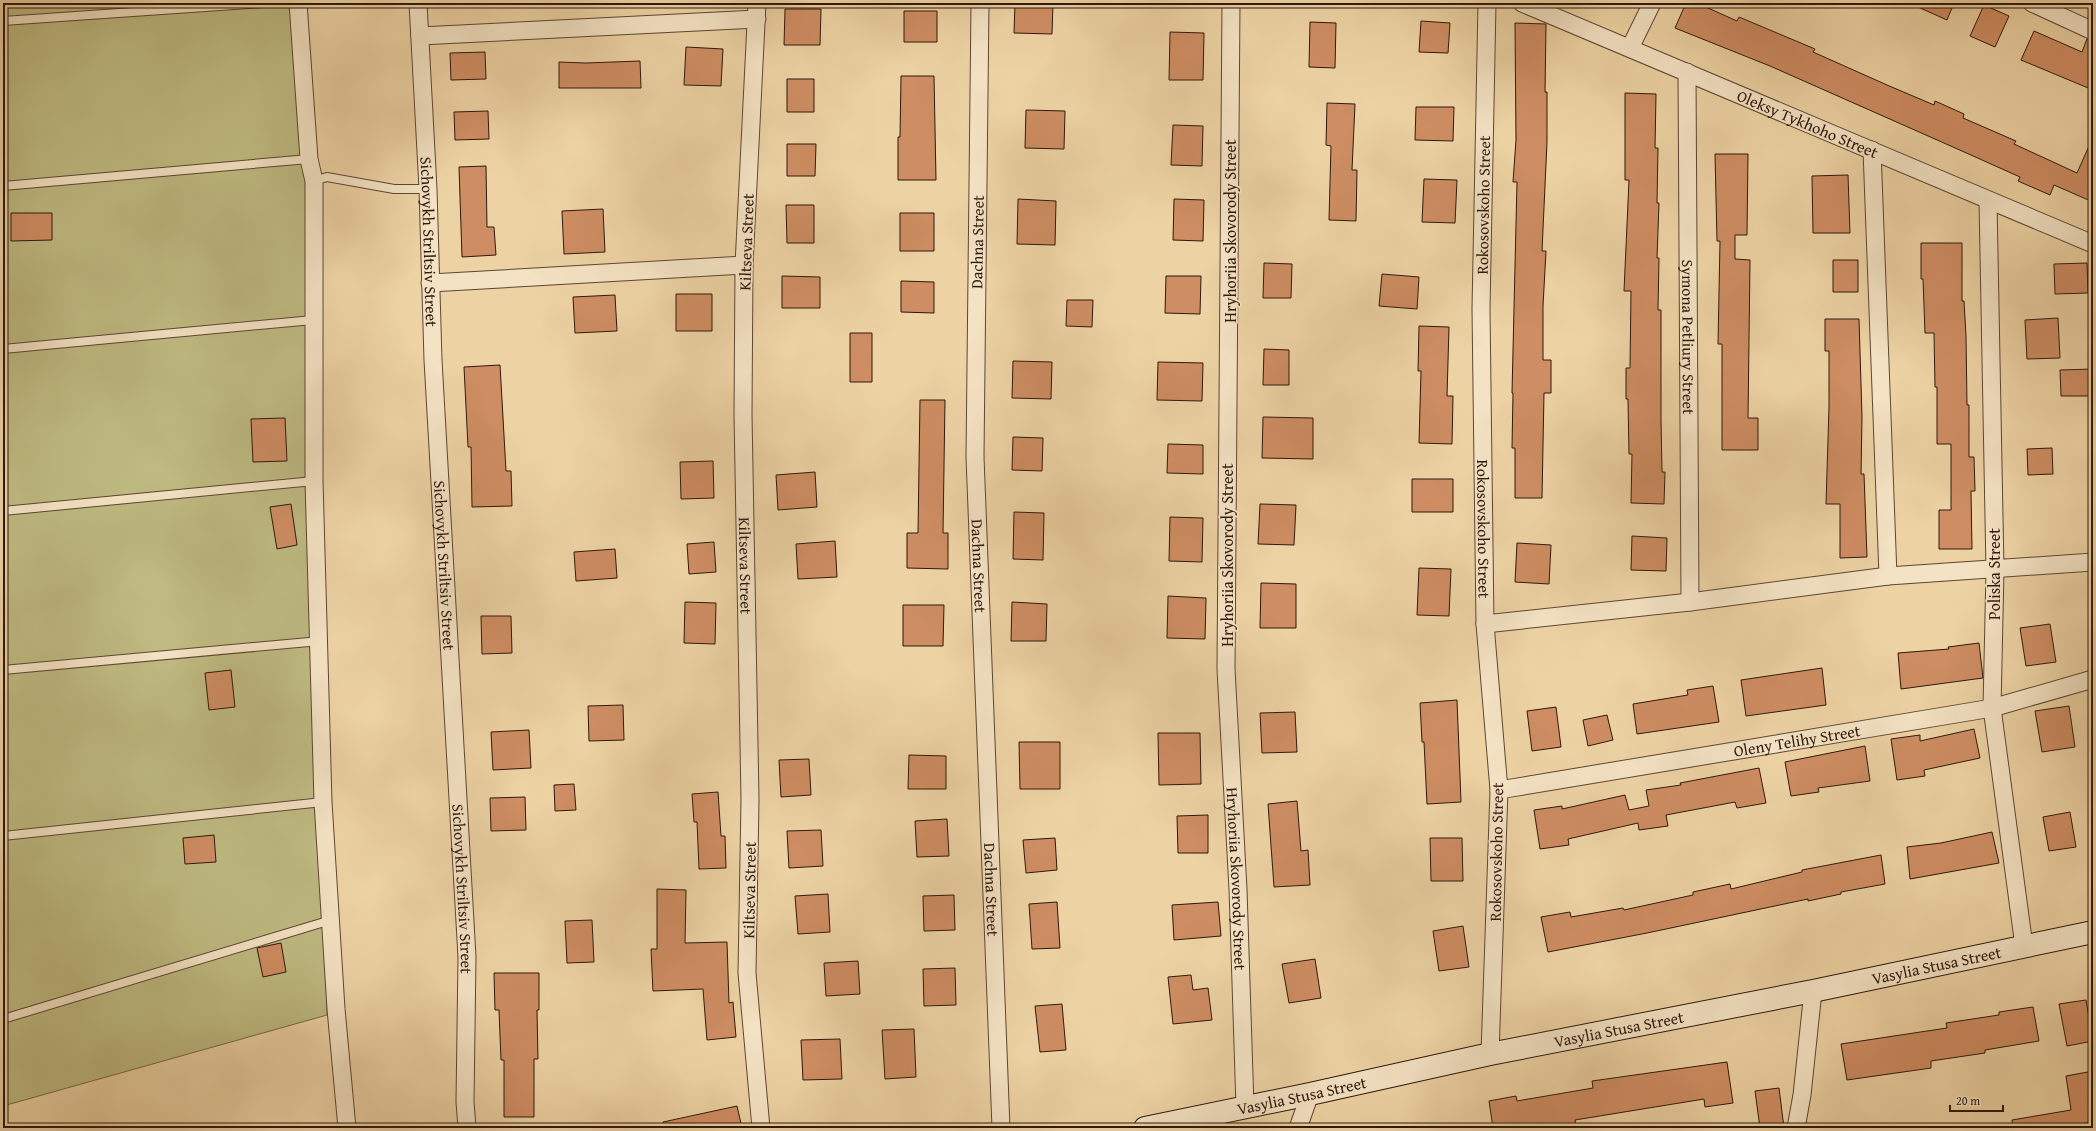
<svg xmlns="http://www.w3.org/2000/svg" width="2096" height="1131" font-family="'Gentium Book Plus',serif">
<rect width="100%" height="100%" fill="#edd2a3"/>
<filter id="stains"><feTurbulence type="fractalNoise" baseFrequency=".005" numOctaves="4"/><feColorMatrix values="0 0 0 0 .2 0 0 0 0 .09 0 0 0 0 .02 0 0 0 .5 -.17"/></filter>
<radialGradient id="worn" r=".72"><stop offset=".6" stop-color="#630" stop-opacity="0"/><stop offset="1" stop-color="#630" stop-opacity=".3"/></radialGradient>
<path fill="#beba81" stroke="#766948" d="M3,3H291L310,230L327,1015L3,1106Z"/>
<path fill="#ce8d62" stroke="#2f180e" d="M1015,3H1053L1052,34L1014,33Z
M1686,3H1697L1737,21L1739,17L1815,49L1813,52L1887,85L1934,105L1935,101L1964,114L1963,118L2016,141L2014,144L2077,173L2093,137V202L2054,185L2050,195L2018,181L2020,177L1962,151L1770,66L1675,28Z
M1909,3H1954L1947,20Z
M1984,5L2009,16L1995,47L1970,36Z
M785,9H821L820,45H784Z
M904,11H937V42H904Z
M1421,21L1450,23L1448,53L1419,52Z
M1310,22L1336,23L1335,68L1309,67Z
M1515,23L1546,24L1545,92H1547V142L1542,251H1546L1543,306V360H1551V393H1544L1542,498H1515V448H1512L1513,393H1512L1517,182H1513L1516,140Z
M2034,31L2082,52L2087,39L2093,41V90L2021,60Z
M1170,32L1204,33L1203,80H1169Z
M686,47L723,49L721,86L684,85Z
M485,52L486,79L451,80L450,53Z
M640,61L641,88H559V62L586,63Z
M901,76H934L936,180H898V137H900Z
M787,79H814V112H787Z
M1625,93L1656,94L1655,148H1658L1657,203H1659L1657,258H1659L1658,310H1661V420L1662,472H1665L1664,504L1631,503L1632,454H1629L1628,399H1626V368H1630L1631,291H1624L1629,180H1625Z
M1327,103L1355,104L1352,170H1357L1356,221L1329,220L1331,146L1326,145Z
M1416,107H1454L1453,141L1415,140Z
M1026,110L1065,111L1064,149L1025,148Z
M488,111L489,139L455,140L454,112Z
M1173,125L1203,126L1202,166L1171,165Z
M787,144H816L815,176H787Z
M1715,154H1748L1747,235H1735V259L1750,260L1748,418H1758V450H1722V344H1718L1720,241H1717Z
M486,166L487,227H494L496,255L462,257L459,167Z
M1848,175L1850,233H1813L1812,176Z
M1424,179L1457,180L1455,223L1422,222Z
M1018,199L1056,201L1055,245L1017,244Z
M1174,199L1204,200L1203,241L1173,240Z
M786,205H814V243H787Z
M603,209L605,252L564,254L562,211Z
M11,213H52V240L11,241Z
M900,213H934V251H900Z
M1921,243H1962V301H1964L1966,336L1967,405H1969V457H1974L1975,491H1971L1972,549H1939V510H1951V444H1937V387H1935L1934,333H1925L1923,279H1921Z
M1833,260H1858V292H1833Z
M1264,263L1292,264L1291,298H1263Z
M2087,263L2088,293L2055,294L2054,264Z
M1382,274L1419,277L1417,309L1379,306Z
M782,276L820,277V308H782Z
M1166,276H1201L1200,314L1165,313Z
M901,281L934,282V313L901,312Z
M676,294H712V331H676Z
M615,295L617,331L575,333L573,297Z
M1067,300H1093L1092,327L1066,326Z
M2058,318L2060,358L2027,359L2025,320Z
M1825,319H1859L1862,417L1861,474H1864L1867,557L1840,558V504H1826L1829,407V351H1825Z
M1419,326L1449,327L1447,396H1453L1452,444L1419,443L1421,371H1418Z
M850,333H872V382H850Z
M1264,349L1289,350V385H1263Z
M1013,361L1052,362L1051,399L1012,398Z
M1158,362L1203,363L1202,401L1157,400Z
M500,365L506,471H511L512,506L472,507L471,447H468L464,367Z
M2093,369V396H2061L2060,370Z
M920,400H945L943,533H948V569L907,568V533H918Z
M1263,417L1313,418V459L1262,458Z
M285,418L287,461L253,462L251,419Z
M1013,437L1043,438L1042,471L1012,470Z
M1168,444L1203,445V474L1167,473Z
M2052,448L2053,474L2028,475L2027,449Z
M713,461L714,498L681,499L680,462Z
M815,472L817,507L778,510L776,475Z
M1412,479H1453V512H1412Z
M291,504L297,545L277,549L270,507Z
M1260,504L1296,505L1294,545L1258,544Z
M1014,512L1044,513L1043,560L1013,559Z
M1170,517L1203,518L1202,562L1169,561Z
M1632,536L1667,538L1666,571L1631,570Z
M835,541L837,577L798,579L796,544Z
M714,542L716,572L689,574L687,544Z
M1517,543L1551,545L1549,584L1515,582Z
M615,549L617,578L576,581L574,552Z
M1419,568L1451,569L1449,616L1417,615Z
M1261,583L1296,584V628H1260Z
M1168,596L1206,598L1205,639L1167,638Z
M685,602L716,603L715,644L684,643Z
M1012,602L1047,604L1046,641H1011Z
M903,605H944L943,646H903Z
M481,616H511L512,653L482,654Z
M2050,624L2056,662L2026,666L2020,628Z
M1979,643L1983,678L1901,689L1898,653L1949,649L1948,647Z
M1822,668L1826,705L1746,716L1741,680Z
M231,670L235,707L209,710L205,673Z
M1713,686L1719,722L1637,734L1633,704L1688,695L1687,690Z
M1457,700L1461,802L1427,804L1424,742H1422L1420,703Z
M623,705L624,740L589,741L588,706Z
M2069,706L2075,747L2042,752L2035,711Z
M1556,707L1561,747L1532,751L1527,711Z
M1295,712L1297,752L1262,753L1260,713Z
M1607,715L1613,740L1588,746L1583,720Z
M1974,729L1980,758L1924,770L1925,776L1897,780L1891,739L1920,735V741Z
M529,730L531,768L493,770L491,732Z
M1158,733H1200L1201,784L1159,785Z
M1019,742H1060V789H1020Z
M1865,746L1870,781L1818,788L1819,792L1791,796L1785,762Z
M909,755L946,756V789H908Z
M809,759L811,795L781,797L779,760Z
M1759,768L1766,803L1737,808L1735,802L1666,815L1668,826L1639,830L1638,823L1568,839L1569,845L1540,849L1534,810L1562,806V809L1625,795L1629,810L1649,806L1646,790L1681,785L1680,783Z
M574,784L576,810L555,811L554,785Z
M718,792L721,836H725L726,868L699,869L697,822H694L692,794Z
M525,797L526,830L491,831L490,798Z
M1297,801L1301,851L1308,850L1310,885L1274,887L1268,804Z
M2070,812L2076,847L2049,851L2043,817Z
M1208,815V853H1178L1177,816Z
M947,819L949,856L917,857L915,821Z
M821,830L823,866L789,868L787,831Z
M1992,832L1999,863L1910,879L1907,847L1941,843Z
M214,835L216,862L185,864L183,838Z
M1055,838L1057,870L1026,873L1023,840Z
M1430,838H1462L1463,881H1431Z
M1881,855L1885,884L1841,892V894L1808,901V899L1647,933L1548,952L1541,917L1570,912L1571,917L1623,908L1624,910L1693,895V892L1730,884L1731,889L1802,872V870Z
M657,889L686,890L685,943L727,942L729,1003L733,1002L736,1037L707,1040L703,989L653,991L651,949H657Z
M828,894L830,932L798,934L795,896Z
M954,895L955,930L924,931L923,896Z
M1057,902L1060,948L1032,949L1029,904Z
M1218,902L1221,936L1174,940L1172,905Z
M592,920L594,962L567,963L565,921Z
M1463,926L1469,967L1439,971L1433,931Z
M281,943L286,972L263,977L257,948Z
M1315,959L1321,998L1289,1003L1282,964Z
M858,961L860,994L826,996L824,963Z
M955,968L956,1005L924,1006L923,969Z
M494,973H539V1010H537L538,1059H534V1117H504V1060H501L499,1010H495Z
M1191,975L1193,990L1208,988L1212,1020L1173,1024L1168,977Z
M2086,1000L2093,1041L2067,1046L2059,1004Z
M1062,1004L1066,1050L1040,1052L1035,1006Z
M2033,1007L2039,1041L1985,1050V1053L1931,1061V1068L1847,1080L1841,1044L1947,1028L1946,1023L1999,1015V1012Z
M914,1029L916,1077L885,1079L882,1030Z
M840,1039L842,1079L803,1080L801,1040Z
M1727,1062L1733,1103L1705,1107L1704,1099L1575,1120L1576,1124L1552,1128H1493L1489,1101L1516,1096L1517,1101L1593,1088L1592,1081Z
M2093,1071V1122L2056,1128H2013L2012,1120L2071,1110L2066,1076Z
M1779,1088L1784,1128H1760L1755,1091Z
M737,1106L742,1128H664L663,1122Z"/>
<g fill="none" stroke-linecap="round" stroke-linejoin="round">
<g stroke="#5e4633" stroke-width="10">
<path id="lane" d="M3,21L264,3
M314,181L327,177L394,189H428
M3,186L309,159
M3,349L313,320
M3,511L314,481
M3,670L320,641
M3,836L323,802
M3,1019L331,920"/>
</g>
<g stroke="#5e4633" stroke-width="19">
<g id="street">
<path d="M298,3L309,159L314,181V481L323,802L336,1009L347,1128"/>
<path id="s1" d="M418,3L428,189L433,360L467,957L465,1102L467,1128"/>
<path id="s2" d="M757,3L744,265L743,415L750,799L747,973L761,1128"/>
<path id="s3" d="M980,3L975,457L1001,1128"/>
<path id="s4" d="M1231,3L1226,669L1238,889L1245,1107"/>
<path id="s5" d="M1487,3L1481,309L1485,624L1499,790L1490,1054"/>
<path id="s6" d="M1522,3L2093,244"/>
<path d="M2032,3L2093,31"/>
<path d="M420,36L757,19"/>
<path d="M1630,48L1652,3"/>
<path id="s7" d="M1687,72L1690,602"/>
<path d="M1872,150L1888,576"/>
<path d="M1988,201L1995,570L1992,708L2024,946"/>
<path d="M430,283L744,265"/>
<path d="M1485,624L1690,602L1888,576L2093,562"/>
<path id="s8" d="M1499,790L1992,708L2093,679"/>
<path d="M1298,1128L1310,1094"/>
<path d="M1796,1128L1802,1095L1813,991"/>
</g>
</g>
<g stroke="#2f180e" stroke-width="24">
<g id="secondary">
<path id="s9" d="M1145,1128L1310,1094L1490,1054L1813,991L2093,932"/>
</g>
</g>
<use href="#lane" stroke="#f3e2c3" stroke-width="8"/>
<use href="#street" stroke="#f3e2c3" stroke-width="17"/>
<use href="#secondary" stroke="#f3e2c3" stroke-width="22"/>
</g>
<g text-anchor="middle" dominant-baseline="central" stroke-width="3.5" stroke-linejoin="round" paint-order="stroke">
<g font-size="16" fill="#2f180e" stroke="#f3e2c3">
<text stroke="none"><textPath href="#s6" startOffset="310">Oleksy Tykhoho Street</textPath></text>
<text transform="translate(1483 205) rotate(-89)">Rokosovskoho Street</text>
<text transform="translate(1230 231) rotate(-90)">Hryhoriia Skovorody Street</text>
<text stroke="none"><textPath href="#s1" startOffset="239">Sichovykh Striltsiv Street</textPath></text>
<text transform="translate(746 242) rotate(-88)">Kiltseva Street</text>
<text transform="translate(977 242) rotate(-89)">Dachna Street</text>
<text stroke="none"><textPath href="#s7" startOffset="265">Symona Petliury Street</textPath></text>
<text stroke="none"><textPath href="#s5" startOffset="526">Rokosovskoho Street</textPath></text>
<text transform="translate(1227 555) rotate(-90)">Hryhoriia Skovorody Street</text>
<text stroke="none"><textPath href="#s1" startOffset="563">Sichovykh Striltsiv Street</textPath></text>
<text stroke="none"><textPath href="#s2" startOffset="563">Kiltseva Street</textPath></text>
<text stroke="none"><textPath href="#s3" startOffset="563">Dachna Street</textPath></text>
<text transform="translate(1994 574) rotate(-90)">Poliska Street</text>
<text stroke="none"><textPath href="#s8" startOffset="302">Oleny Telihy Street</textPath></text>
<text transform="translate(1496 852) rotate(-89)">Rokosovskoho Street</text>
<text stroke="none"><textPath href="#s4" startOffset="876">Hryhoriia Skovorody Street</textPath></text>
<text stroke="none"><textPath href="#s1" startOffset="887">Sichovykh Striltsiv Street</textPath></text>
<text stroke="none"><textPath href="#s3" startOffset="887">Dachna Street</textPath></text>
<text transform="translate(749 890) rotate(-89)">Kiltseva Street</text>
<text stroke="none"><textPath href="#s9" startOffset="808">Vasylia Stusa Street</textPath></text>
<text stroke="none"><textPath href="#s9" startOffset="484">Vasylia Stusa Street</textPath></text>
<text stroke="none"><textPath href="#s9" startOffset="160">Vasylia Stusa Street</textPath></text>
</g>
</g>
<rect width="2096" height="1131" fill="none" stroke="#edd2a3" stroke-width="16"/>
<rect x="4" y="4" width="2088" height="1123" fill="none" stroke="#2f180e" stroke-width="2"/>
<rect x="8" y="8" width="2080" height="1115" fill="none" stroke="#2f180e"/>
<path d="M1950 1105v6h53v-6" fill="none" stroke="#2f180e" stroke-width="2"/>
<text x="1956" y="1105" font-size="12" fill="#2f180e" stroke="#f3e2c3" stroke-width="3" paint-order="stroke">20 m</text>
<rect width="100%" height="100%" filter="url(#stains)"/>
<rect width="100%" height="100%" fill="url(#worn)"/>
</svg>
